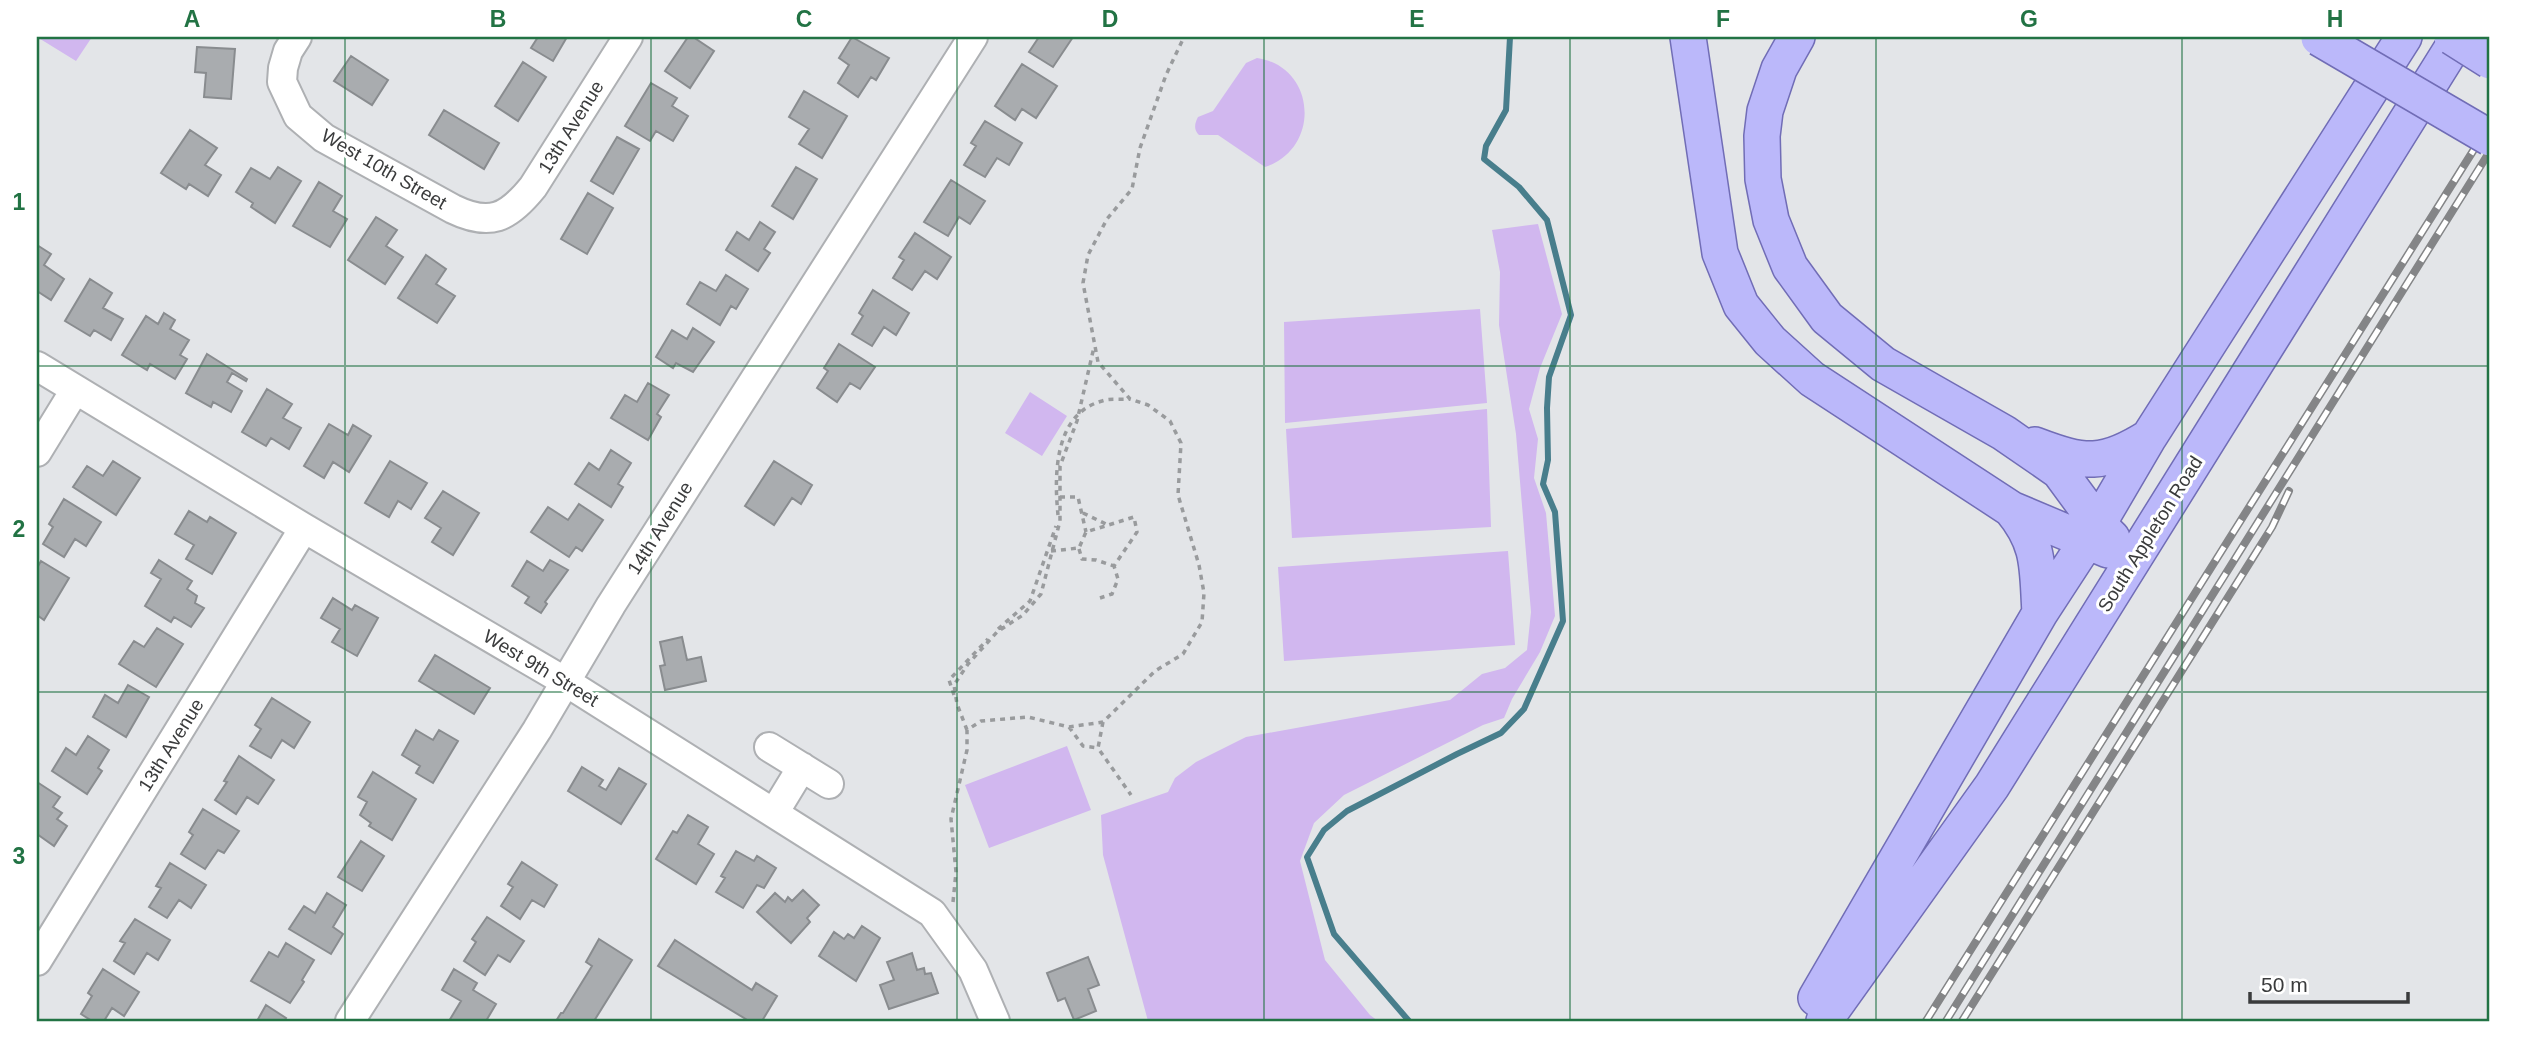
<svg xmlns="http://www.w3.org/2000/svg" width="2527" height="1058" font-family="Arial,sans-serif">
<rect width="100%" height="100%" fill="#e3e5e8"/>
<path fill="#d1b7ef" d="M37,37H92L76,61Z
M1257,58C1317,67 1321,149 1265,167L1218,135H1199C1193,129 1195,123 1198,117L1213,111L1246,63Z
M1538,224L1562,314L1540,368L1529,409L1538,439L1534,478L1546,513L1555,616L1540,652L1512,699L1504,718L1483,725L1344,795L1314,823L1300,861L1325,960L1370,1015L1378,1021H1148L1103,855L1101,815L1168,792L1175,778L1196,762L1246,737L1450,700L1482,674L1505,668L1527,650L1531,612L1516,434L1499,325L1500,272L1492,230Z
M1480,309L1487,403L1285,423L1284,322Z
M1030,392L1067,416L1042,456L1005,433Z
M1487,409L1491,527L1292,538L1286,429Z
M1508,551L1515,645L1284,661L1278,567Z
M1067,746L1091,810L989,848L965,785Z"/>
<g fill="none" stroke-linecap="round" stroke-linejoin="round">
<path stroke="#487e8c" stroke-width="6" d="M1409,1021L1334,934L1307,857L1324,830L1347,811L1457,754L1501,733L1524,709L1563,621L1555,512L1543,484L1548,460L1547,408L1549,377L1571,315L1547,220L1519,187L1484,159L1486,146L1506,110L1510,37"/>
</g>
<path fill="#a9acaf" stroke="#898c8f" stroke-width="2" d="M538,37H567L553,61L531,48Z
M688,37H693L714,51L690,88L665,71Z
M852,37L889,58L876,80L871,77L858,97L838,83L849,65L839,58Z
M1039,37H1073L1053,67L1029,52Z
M197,47L235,49L231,99L204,97L206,73L195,72Z
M351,56L388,80L372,105L334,81Z
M523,62L546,77L518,121L495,106Z
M1022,64L1057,86L1036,118L1022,109L1015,120L995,106Z
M651,83L677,98L672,106L688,116L673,141L656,131L650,141L625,126Z
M804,91L847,116L822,158L799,144L809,129L789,117Z
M444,110L499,143L484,169L429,135Z
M985,121L1022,143L1009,165L997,158L985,177L964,165L976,146L971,143Z
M190,130L217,148L205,165L221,175L208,196L189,184L186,189L161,173Z
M617,137L639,149L613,194L591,181Z
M278,167L301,181L275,223L251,207L253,203L236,192L251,168L270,179Z
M796,167L817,179L793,219L772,206Z
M951,180L985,201L970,224L959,217L948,236L924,222Z
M319,182L342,196L333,211L347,219L330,247L293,226Z
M588,193L613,208L587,254L561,239Z
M376,217L397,230L386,246L403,257L385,284L348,260Z
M760,222L775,232L764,249L770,253L758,271L726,250L737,232L749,240Z
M915,233L951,257L937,279L925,271L912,290L893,278L904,260L899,257Z
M37,245L51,254L44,265L64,279L51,300L37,291Z
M426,255L446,269L436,284L455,296L437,323L398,298Z
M726,275L748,289L736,309L731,306L720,325L687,304L700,282L716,291Z
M90,279L112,293L103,308L123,319L111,340L94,330L90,336L65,321Z
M873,290L909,313L896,335L884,327L872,346L852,334L863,316L859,313Z
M164,313L175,320L170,329L189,340L180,355L187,359L175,379L150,364L147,370L122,355L146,316L158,324Z
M693,328L714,342L693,372L676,363L673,368L656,357L672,330L687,339Z
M839,344L875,367L860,389L850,383L837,402L817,388L828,371L824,368Z
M207,354L247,379L246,381L232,373L227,382L242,391L231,412L213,402L211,407L186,393Z
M648,383L669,395L657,414L661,417L648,440L611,418L625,395L637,402Z
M267,389L292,404L283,418L301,428L289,449L271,438L266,446L242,432Z
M329,424L348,435L353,425L371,436L349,472L333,462L324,478L304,466Z
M611,450L631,463L618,484L623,487L611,507L575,484L589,463L599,470Z
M113,461L140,478L116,515L73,487L87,466L103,476Z
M390,461L427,483L411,509L398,501L389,517L365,503Z
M774,461L812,485L801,504L792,498L774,525L745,506Z
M443,491L479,513L453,555L432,542L441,528L425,518Z
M64,499L101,522L86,546L75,539L64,557L43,544L53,527L49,524Z
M579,504L603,520L582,551L576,547L569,557L531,532L548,507L568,520Z
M189,511L207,522L210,517L236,533L212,574L186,559L194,545L175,534Z
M159,560L192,581L187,589L197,596L195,603L204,608L191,627L174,617L171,622L145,606L161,579L151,573Z
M550,560L568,570L545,602L547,604L541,613L525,603L529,597L512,586L527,561L543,571Z
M41,561L69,578L44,620L37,615V568Z
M333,598L352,610L355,605L378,618L357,656L332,642L340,629L321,618Z
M157,628L183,644L156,687L119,664L134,641L144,647Z
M682,637L687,660L701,657L706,681L665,690L660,666L665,665L660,642Z
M435,655L490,688L474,714L419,681Z
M128,685L149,697L126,737L93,717L105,695L118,703Z
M272,698L310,722L294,748L282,740L271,758L250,746L261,729L255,725Z
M416,730L433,740L439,730L458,741L433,783L416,773L420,766L402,755Z
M88,736L109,750L98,768L102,771L87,794L52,771L66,748L76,755Z
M239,756L274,780L258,804L247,797L236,814L215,800L227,782L224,781Z
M582,767L603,780L599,786L606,790L619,768L646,784L621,824L568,791Z
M373,772L416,799L392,840L369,826L371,823L360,815L367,802L358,797Z
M37,782L60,797L53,807L62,813L57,819L67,826L54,846L37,834Z
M203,809L239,831L224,853L218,850L205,869L181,854L193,835L189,832Z
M688,815L708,827L698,844L714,854L696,884L656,859L673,831L677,833Z
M361,841L384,856L362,891L338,877Z
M736,851L754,861L757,856L776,868L764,888L757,885L743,908L716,892L725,878L721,876Z
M522,862L557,885L544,907L532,900L520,919L501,906L513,887L508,884Z
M170,863L206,885L191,908L179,900L167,918L149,907L161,888L156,886Z
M803,890L819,905L807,918L810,922L791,943L757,912L775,893L785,902L788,897L792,901Z
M327,893L346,905L333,927L343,934L331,954L289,929L304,906L315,913Z
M487,917L524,941L510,962L498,955L485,975L464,961L476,942L472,939Z
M135,919L170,940L158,960L147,953L134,974L114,961L125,943L120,941Z
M862,926L880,938L856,981L819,956L834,932L844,939L848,934L854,938Z
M599,939L632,960L594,1021H556L561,1013H563L592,966L586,962Z
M675,940L752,990L756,983L777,996L762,1021H749L658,966Z
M286,943L314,960L302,980L304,982L290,1003L251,981L269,952L278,957Z
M912,953L917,970L924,968L925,974L931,973L938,993L889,1009L880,985L894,980L887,962Z
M1088,957L1099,985L1088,989L1096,1011L1074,1020L1065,998L1058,1001L1047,973Z
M103,969L139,992L124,1016L112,1008L104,1021H92L81,1014L92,996L88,993Z
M454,969L477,983L473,990L496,1004L486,1021H449L461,1001L442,990Z
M266,1005L286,1018L284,1021H257Z"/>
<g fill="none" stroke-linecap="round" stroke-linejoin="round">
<g stroke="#aeb0b3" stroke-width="32">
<path id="minor" d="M297,37L288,51L283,68L282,82L298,116L324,138L453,209C490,227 508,218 533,187L628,37
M37,366L304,528L566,682L932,913L973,970L995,1021
M37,452L75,390
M769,747L829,784
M774,813L802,767
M37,961L304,528
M350,1021L537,730L611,605L973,37"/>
</g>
<g stroke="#716db6" stroke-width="38">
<path id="major" d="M1688,37L1720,253L1741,305L1770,341L1812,379L2011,509L2108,550
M1797,37L1779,69L1765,111L1762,136L1763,179L1771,220L1790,267L1827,318L1883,364L2004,433L2059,471L2098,524L2112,538
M2035,445C2085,464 2103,466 2149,437
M2011,509C2041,545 2037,569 2040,613
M1816,998L2040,613L2098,524L2149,437L2404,37
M1824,1021L1992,786L2459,37"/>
</g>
<path stroke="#999b9d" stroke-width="3.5" stroke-dasharray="5 5" stroke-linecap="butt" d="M1060,497H1078L1086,532
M1083,513L1106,524
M1058,515C1054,475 1054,414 1102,401C1110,398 1121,400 1130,399
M1079,549L1082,559L1096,560L1114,566
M1051,551L1079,548L1086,532L1134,517L1137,532L1114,566L1118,579L1112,594L1100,598
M998,629L1030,601L1056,526
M954,695L949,680L988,639
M1103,722L1098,748L1131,795
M1069,727L1083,746L1098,748
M967,730L957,704L954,685L968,664L997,632L1023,615L1041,594L1060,521V466L1077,421L1094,347
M953,902L956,872L951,819L967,750V730L981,721L1028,717L1069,727L1103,722L1155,671L1183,654L1202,622L1204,593L1199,565L1178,495L1181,443L1170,421L1148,405L1130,399L1098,362L1083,283L1088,255L1107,219L1132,189L1140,148L1166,75L1184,37"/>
<use href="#minor" stroke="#fff" stroke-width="28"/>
<use href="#major" stroke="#bbb8fa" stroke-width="35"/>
<g stroke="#848587" stroke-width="8">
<path id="rail" d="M1926,1021L2490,124
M1946,1021L2490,151
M1962,1021L2252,559L2272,527L2289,491"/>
</g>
<use href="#rail" stroke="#fff" stroke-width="5" stroke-dasharray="16" stroke-linecap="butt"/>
<g stroke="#716db6" stroke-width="38" stroke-linecap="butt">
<path id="major-bridge" d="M2452,37L2490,61
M2319,38L2490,138"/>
</g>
<use href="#major-bridge" stroke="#bbb8fa" stroke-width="35"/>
</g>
<path fill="none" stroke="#227344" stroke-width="2" stroke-opacity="0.55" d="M345,37V1021M651,37V1021M957,37V1021M1264,37V1021M1570,37V1021M1876,37V1021M2182,37V1021M37,366H2490M37,692H2490"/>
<g text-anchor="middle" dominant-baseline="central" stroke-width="6" stroke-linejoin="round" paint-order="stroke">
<g font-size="19" fill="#3a3b3c" stroke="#fff">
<text transform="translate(571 127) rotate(-58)">13th Avenue</text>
<text transform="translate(384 169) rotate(30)">West 10th Street</text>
<text transform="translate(660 528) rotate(-58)">14th Avenue</text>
<text transform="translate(2150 534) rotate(-58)">South Appleton Road</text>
<text transform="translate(541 668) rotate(31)">West 9th Street</text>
<text transform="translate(171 745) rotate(-58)">13th Avenue</text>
</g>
</g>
<rect width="2527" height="1058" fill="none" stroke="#ffffff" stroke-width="77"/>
<path d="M2250 992v10h158v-10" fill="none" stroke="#3a3b3c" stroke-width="3.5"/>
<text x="2261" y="992" font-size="21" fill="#3a3b3c" stroke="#ffffff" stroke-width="5" paint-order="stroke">50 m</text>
<rect x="38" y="38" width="2450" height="982" fill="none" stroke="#227344" stroke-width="2.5"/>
<g font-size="23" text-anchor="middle" font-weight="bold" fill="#227344">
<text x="192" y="27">A</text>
<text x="498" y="27">B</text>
<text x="804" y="27">C</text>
<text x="1110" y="27">D</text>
<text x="1417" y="27">E</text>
<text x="1723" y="27">F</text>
<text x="2029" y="27">G</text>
<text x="2335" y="27">H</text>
<text x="19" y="210">1</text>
<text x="19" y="537">2</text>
<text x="19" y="864">3</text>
</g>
</svg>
